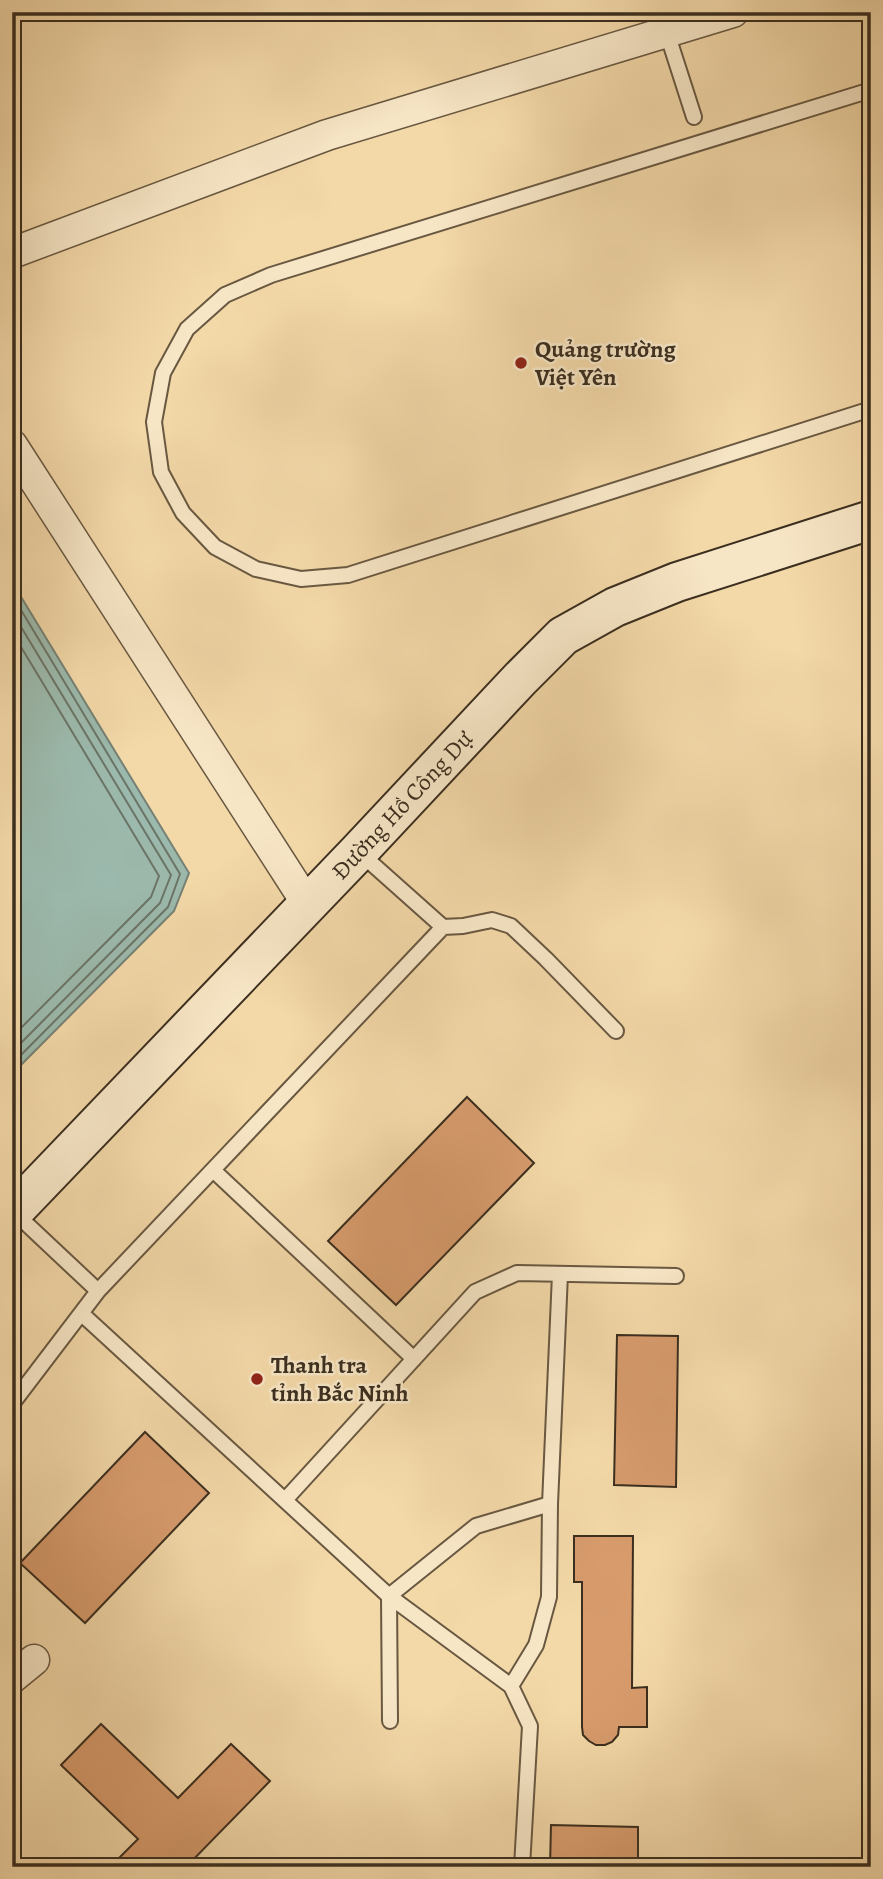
<svg xmlns="http://www.w3.org/2000/svg" width="883" height="1879" font-family="Alegreya,serif">
<rect width="100%" height="100%" fill="#f3d8a8"/>
<filter id="stains"><feTurbulence type="fractalNoise" baseFrequency=".00286" numOctaves="4"/><feColorMatrix values="0 0 0 0 .2 0 0 0 0 .09 0 0 0 0 .02 0 0 0 .5 -.17"/></filter>
<radialGradient id="worn" r=".72"><stop offset=".6" stop-color="#630" stop-opacity="0"/><stop offset="1" stop-color="#630" stop-opacity=".3"/></radialGradient>
<path fill="#9bb9ac" stroke="#758174" stroke-width="2" d="M12,582L189,873L174,911L12,1074Z"/>
<g fill="none" stroke-linecap="round" stroke-linejoin="round">
<path stroke="#6b7466" stroke-width="2" d="M12,595L180,874L168,907L12,1064
M12,612L171,875L160,903L12,1052
M12,632L159,876L151,897L12,1037"/>
</g>
<path fill="#d79b6c" stroke="#3b2e1f" stroke-width="2" d="M467,1097L534,1163L396,1305L328,1241Z
M617,1335L678,1336L676,1487L614,1485Z
M145,1432L209,1493L85,1623L20,1563Z
M574,1536H633L632,1688L647,1687V1727H619L618,1735L612,1742L605,1745H596L589,1741L583,1735L582,1727V1582H574Z
M101,1724L178,1798L231,1744L270,1781L186,1867H122L116,1861L138,1839L61,1765Z
M551,1825L638,1827V1867H550Z"/>
<g fill="none" stroke-linecap="round" stroke-linejoin="round">
<g stroke="#695841" stroke-width="18">
<path id="lane" d="M868,12L871,21
M667,33L694,117
M871,90L271,275L225,295L187,329L163,373L154,422L161,472L183,513L215,547L256,569L301,579L348,575L871,409
M360,853L443,927L463,926L492,920L511,926L546,959L616,1031
M213,1170L414,1359
M15,1213L98,1291
M82,1314L389,1596L511,1686L530,1726L522,1867
M12,1404L98,1291L443,927
M285,1500L475,1292L517,1273L676,1276
M511,1686L536,1645L549,1597L550,1504L560,1274
M390,1721L389,1596L476,1526L550,1504"/>
</g>
<g stroke="#695841" stroke-width="33">
<path id="street" d="M12,253L327,135L733,12
M12,445L308,905
M12,1678L34,1660"/>
</g>
<g stroke="#3b2e1f" stroke-width="42">
<path id="secondary" d="M12,1213L358,852L520,679L563,636L615,607L677,582L871,520"/>
</g>
<use href="#lane" stroke="#f7e6c6" stroke-width="14"/>
<use href="#street" stroke="#f7e6c6" stroke-width="30"/>
<use href="#secondary" stroke="#f7e6c6" stroke-width="38"/>
</g>
<g fill="#8f2418" stroke="#f7e6c6" stroke-width="2.5">
<circle cx="521" cy="363" r="7"/>
<circle cx="257" cy="1379" r="7"/>
</g>
<g text-anchor="middle" dominant-baseline="central" stroke-width="5" stroke-linejoin="round" paint-order="stroke">
<g font-size="24" font-weight="bold" fill="#3b2e1f" stroke="#f7e6c6" text-anchor="start">
<text x="535" y="349">Quảng trường<tspan x="535" dy="28">Việt Yên</tspan></text>
<text x="271" y="1365">Thanh tra<tspan x="271" dy="28">tỉnh Bắc Ninh</tspan></text>
</g>
<g font-size="24" fill="#3b2e1f" stroke="#f7e6c6">
<text transform="translate(402 805) rotate(-47)">Đường Hồ Công Dự</text>
</g>
</g>
<rect width="883" height="1879" fill="none" stroke="#f3d8a8" stroke-width="42"/>
<rect x="14" y="14" width="855" height="1851" fill="none" stroke="#3b2e1f" stroke-width="3.5"/>
<rect x="21" y="21" width="841" height="1837" fill="none" stroke="#3b2e1f" stroke-width="2"/>
<rect width="100%" height="100%" filter="url(#stains)"/>
<rect width="100%" height="100%" fill="url(#worn)"/>
</svg>
